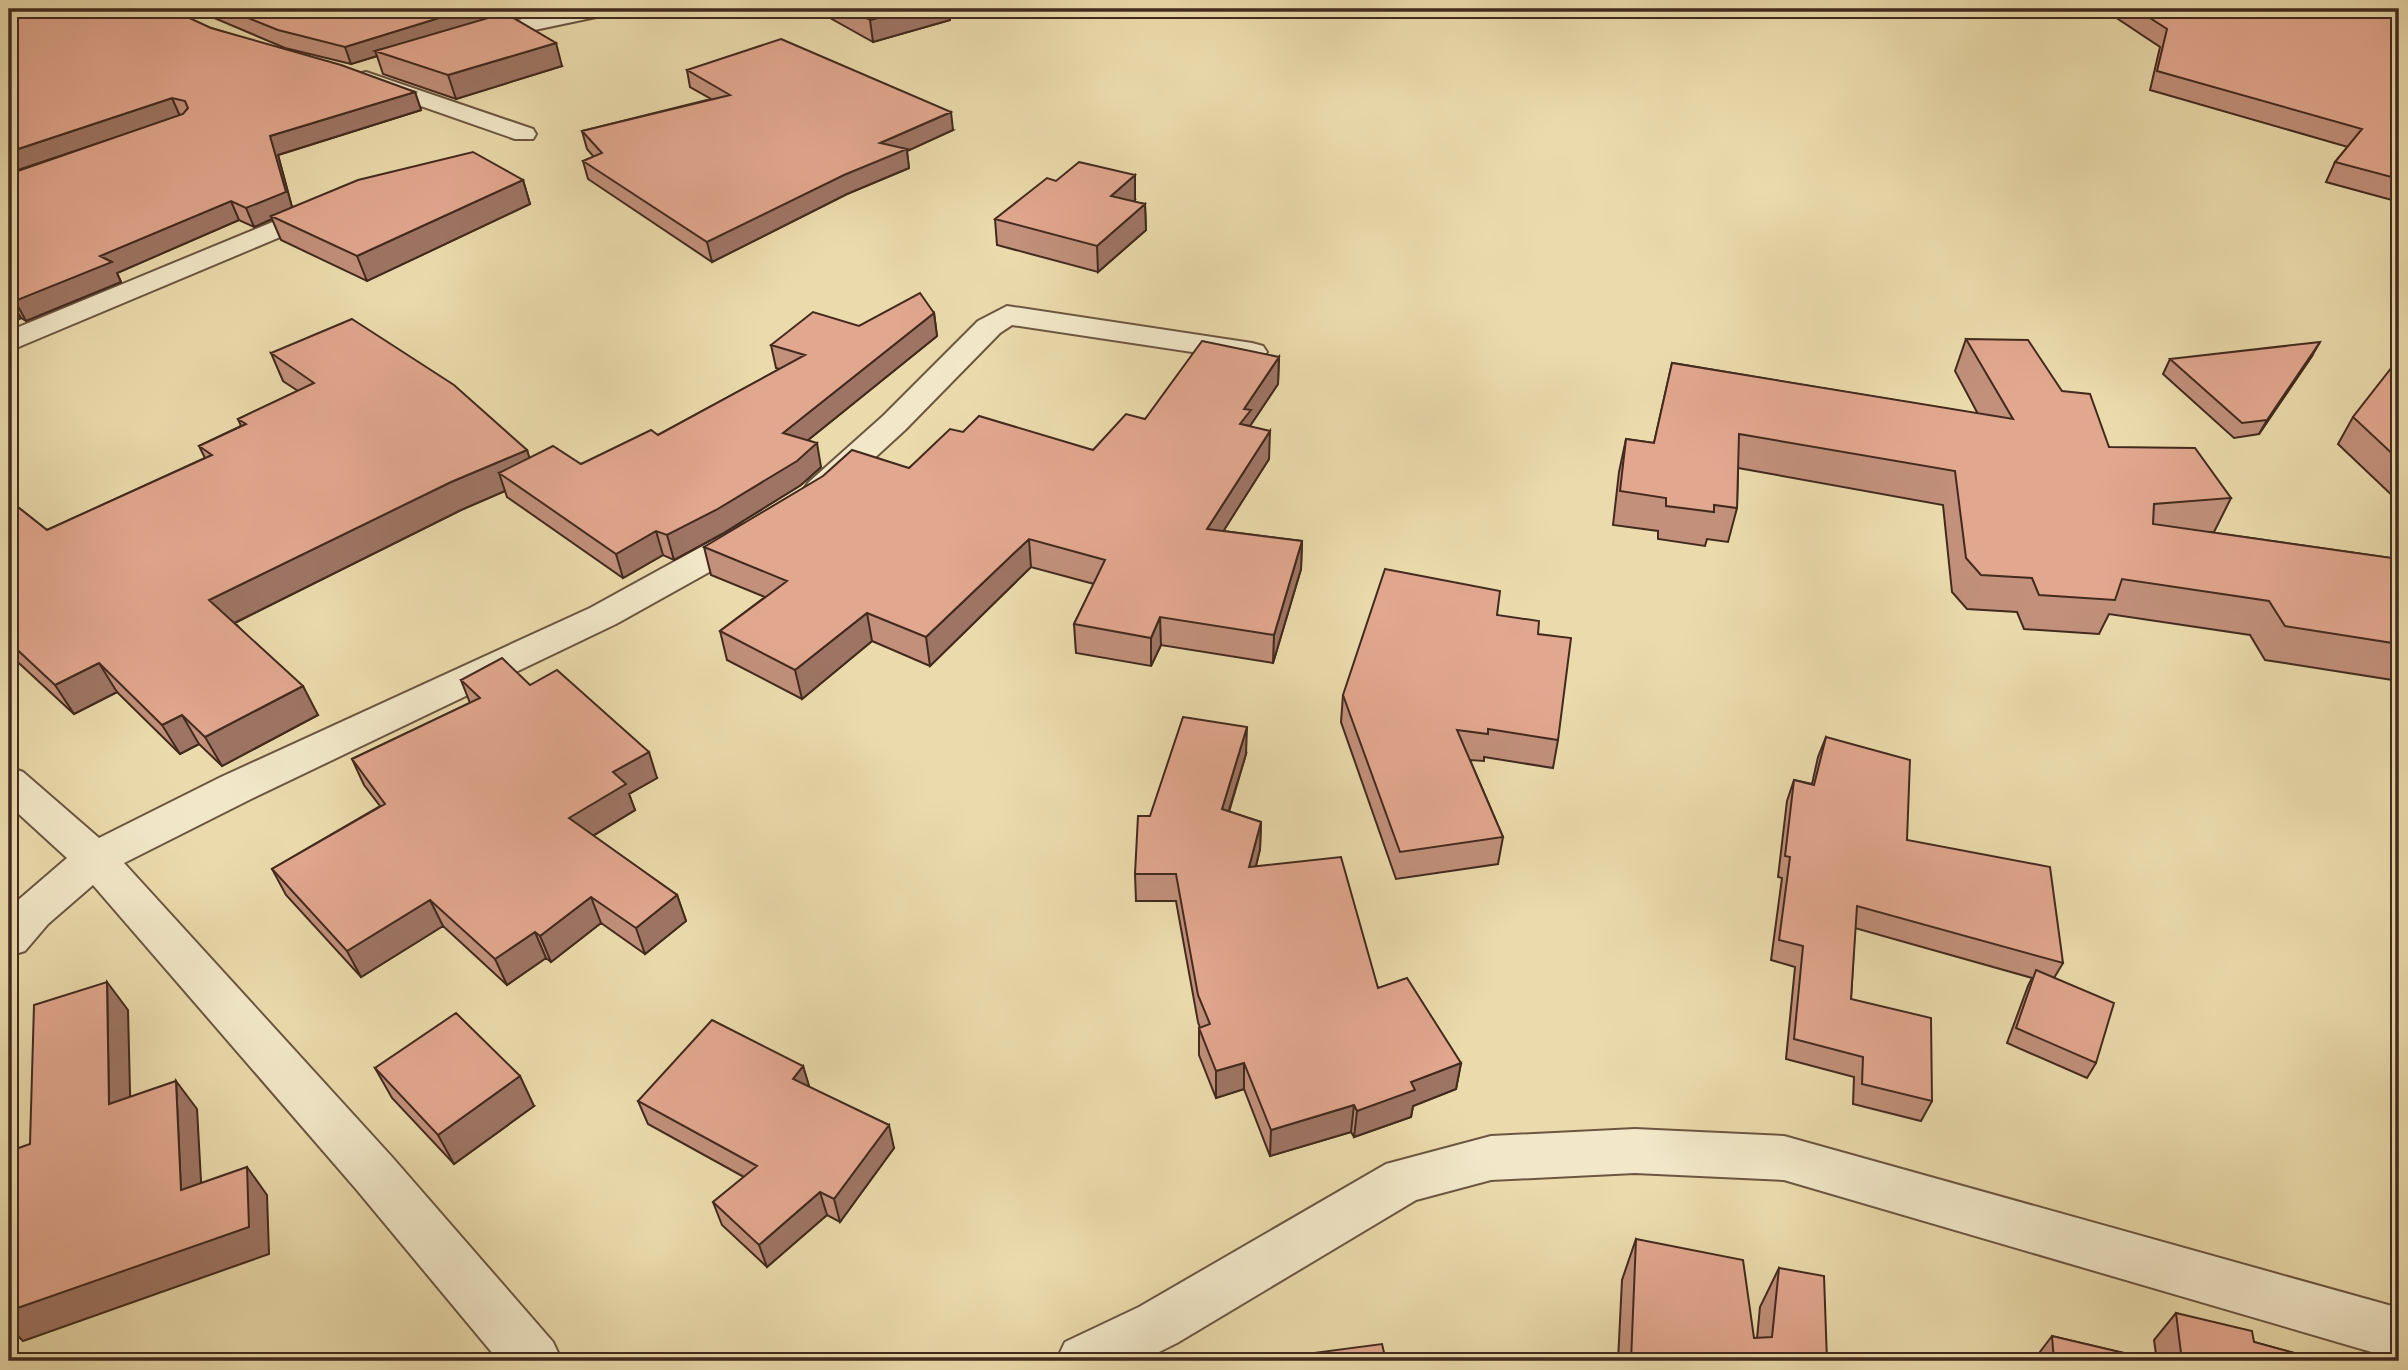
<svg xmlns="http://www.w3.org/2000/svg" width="2408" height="1370" font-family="'IM FELL Great Primer',serif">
<rect width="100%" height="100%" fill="#ebdbac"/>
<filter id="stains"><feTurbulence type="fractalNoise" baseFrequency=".00286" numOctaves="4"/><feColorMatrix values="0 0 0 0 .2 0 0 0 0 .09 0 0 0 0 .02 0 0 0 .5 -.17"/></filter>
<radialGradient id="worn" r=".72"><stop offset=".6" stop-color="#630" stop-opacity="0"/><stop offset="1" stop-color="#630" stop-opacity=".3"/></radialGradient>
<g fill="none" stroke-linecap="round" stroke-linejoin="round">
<g stroke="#6c5642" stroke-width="4">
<path id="street" d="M571,9H612L601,16L473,43L462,36L465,31Z
M1436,9H1460L1461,10L1450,17L1439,14Z
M366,72L533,129L536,134L533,139H515L358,84L354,79L358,74Z
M326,200L335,202L339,208L335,214L9,351V331Z
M1007,306L1252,343L1263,346L1267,352L1263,358L1252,361L1012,325L1000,333L905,430L833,496L821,499L809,496L804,489L809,482L883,416L978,321Z
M753,522L765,525L770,533L765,541L616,624L251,799L124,863L392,1157L553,1342L562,1361H499L356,1189L93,885L48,924L25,951L9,956V908L67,858L9,805V767L23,772L99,838L221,777L590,608L741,525Z
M1635,1129L1784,1136L2399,1308V1360L1784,1180L1635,1173L1491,1180L1416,1200L1177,1343L1141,1361H1056L1065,1342L1139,1307L1386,1164L1491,1136Z"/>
</g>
<use href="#street" fill="#f2e8c9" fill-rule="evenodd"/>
</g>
<path fill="#c2907b" stroke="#422a1e" stroke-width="2" d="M9,9L211,28L415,92L421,110L278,155L292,207L523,180L530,204L367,281L281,240L272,219L254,227L239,220L117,273L121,282L26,321L21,318L10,323H9V174L174,118L9,173Z
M193,9H563L513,18L562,66L456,99L383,74L377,56L351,64L285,48Z
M814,9H958L949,11L950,20L873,42Z
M2103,9H2399V202L2326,182L2335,162L2348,147L2150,90L2160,47Z
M687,70L953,130L907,151L909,168L847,194L712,262L588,179L583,161L594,157L587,149L582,131L711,99L690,87Z
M1135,200L1134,202L1145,204L1146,230L1098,272L997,245L995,219Z
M934,313L937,336L807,441L821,467L801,485L722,534L674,560L663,555L623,578L507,497L505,491L461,510L235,623L318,715L222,766L199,744L180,754L117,692L74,714L9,654V500L47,530L205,458L199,446L241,426L238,419L298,391L283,381L271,353L527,450L529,458L581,464L658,435L780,369L776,368L771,345L859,326Z
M1966,339L2062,391L2109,447L2231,498L2214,532H2209L2399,559V681L2265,660L2250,635L2109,614L2099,634L2024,629L2017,612L1967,609L1952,592L1943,505L1738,468L1737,508L1728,542L1707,539L1705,546L1658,539V531L1613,525L1619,472L1626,439L1654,443L1672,363L1978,414L1955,371Z
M2312,356L2259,434L2234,438L2163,374L2170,359Z
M1279,357L1278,384L1250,426L1269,459L1223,531L1302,541L1301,569L1273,663L1161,645L1151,666L1076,653L1074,624L1094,584L1031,567L930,666L872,641L802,699L727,660L720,631L765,597L711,575L704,547L909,468L963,432L1093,450L1145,419Z
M2399,371V502L2338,444L2353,417Z
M1497,615L1538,634L1558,740L1553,768L1484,757V761L1470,760L1503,837L1498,864L1396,879L1341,722L1343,695Z
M461,680L530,685L657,778L629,794L635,810L593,836L677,895L686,921L645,954L601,923L551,962L546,958L507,985L443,926L361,977L286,895L272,869L380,806L364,785L352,759L470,703Z
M1826,737L1907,840L2063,963L2054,978L2096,1063L2087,1078L2007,1043L2028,986L2032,978L1855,928L1851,999L1932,1101L1921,1121L1853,1104L1854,1077L1786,1059L1795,967L1771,960L1782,878L1778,877L1787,801L1794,780L1812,784L1818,757Z
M1246,754L1229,812L1261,822L1260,849L1256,866L1378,988L1461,1063L1456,1089L1413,1106L1411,1117L1354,1137L1351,1132L1270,1156L1244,1089L1216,1098L1199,1055V1028H1200L1198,1022L1176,901H1136L1135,874L1150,816Z
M803,1066L809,1087L894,1148L840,1222L827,1215L767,1267L722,1225L713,1202L744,1177L648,1124L638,1101Z
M375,1068L534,1106L454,1164L392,1098Z
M1636,1239L1754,1338H1757L1760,1307L1779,1268L1827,1361H1618L1622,1280Z
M2176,1313L2254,1342L2324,1361H2033L2052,1336L2157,1361L2154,1340Z"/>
<path fill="#9e7564" stroke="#422a1e" stroke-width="2" d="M468,9H563L480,23L375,51L377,56L351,64L345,47Z
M911,9H958L949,11L950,20L873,42L870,20Z
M556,43L562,66L456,99L448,75Z
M415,92L421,110L278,155L293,211L271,216L272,219L254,227L246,208L270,136Z
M172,98L180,116L9,173V152Z
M951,112L953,130L907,151L909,168L847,194L712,262L707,242L880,143Z
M1135,175V200L1112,221L1111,196Z
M523,180L530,204L367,281L357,256Z
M231,201L239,220L117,273L121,282L26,321L15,301L100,256Z
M1145,204L1146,230L1098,272L1097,246Z
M9,299H10L21,318L10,323L9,321Z
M934,313L937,336L787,457L783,433Z
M2320,342L2312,356L2259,434L2267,420Z
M1279,357L1278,384L1250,426L1240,424L1244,409Z
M1270,431L1269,459L1207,557V529Z
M817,443L821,467L801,485L722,534L674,560L667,535Z
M527,450L536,478L499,473L505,491L461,510L224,628L209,600L451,482Z
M656,531L663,555L623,578L616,554Z
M1029,539L1031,567L930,666L926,637Z
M1302,541L1301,569L1273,663L1274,635Z
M867,613L872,641L802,699L795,670Z
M1160,617L1161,645L1151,666V638Z
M99,663L117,692L74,714L55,685Z
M303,686L318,715L222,766L205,737Z
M182,715L199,744L180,754L162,725Z
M1247,727L1246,754L1221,836L1222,809Z
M649,752L657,778L629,794L635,810L579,844L569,818L613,772Z
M1261,822L1260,849L1249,894V867Z
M677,895L686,921L645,954L636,928Z
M591,897L601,923L551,962L540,936Z
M430,900L443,926L361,977L347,951Z
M535,932L546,958L507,985L495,959Z
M107,982L128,1010L131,1132L109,1104Z
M1244,1063V1089L1216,1098V1071Z
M1461,1063L1456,1089L1413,1106L1411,1117L1354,1137L1357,1111L1411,1082Z
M803,1066L810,1089L793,1079Z
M520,1076L534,1106L454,1164L438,1135Z
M176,1081L197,1109L203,1217L181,1190Z
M1354,1105L1351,1132L1270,1156L1271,1130Z
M889,1125L894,1148L840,1222L834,1199Z
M247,1167L267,1195L269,1254L23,1341L9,1327V1311Z
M820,1192L827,1215L767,1267L759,1245Z"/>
<path fill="#e2a78f" stroke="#422a1e" stroke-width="2" d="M9,9H170L211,28L341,65L415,92L270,136L286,192L246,208L231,201L100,256L112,262L15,301L10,299H9V174L183,114L188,108L185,101L172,98L9,152Z
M226,9H468L345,47L278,30Z
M849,9H911L870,20Z
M2136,9H2399V179L2335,162L2362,129L2157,71L2167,29Z
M505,13L556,43L448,75L375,51Z
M781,39L951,112L880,143L907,149L844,175L707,242L583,161L602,153L582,131L730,95L687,70Z
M473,152L523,180L357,256L271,216L358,180Z
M1079,162L1135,175L1111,196L1145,204L1097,246L995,219L1047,178L1056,181Z
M920,293L934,313L783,433L817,443L797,461L716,510L667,535L656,531L616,554L499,473L553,446L581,464L651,430L658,435L805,355L771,345L813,312L859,326Z
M352,319L454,385L527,450L451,482L209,600L303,686L205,737L182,715L162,725L99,663L55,685L9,642V500L47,530L212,455L199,446L246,424L238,419L314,383L271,353Z
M1966,339L2028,340L2062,391L2090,394L2109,447L2195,448L2231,498L2154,504L2153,524L2399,559V644L2285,626L2269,601L2122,579L2115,600L2039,595L2032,578L1981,575L1966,558L1955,471L1739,434L1737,508L1714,505V512L1666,506V498L1620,491L1626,439L1654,443L1672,363L2013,419Z
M1202,341L1279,357L1244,409L1251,410L1240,424L1270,431L1207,529L1302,541L1274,635L1160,617L1151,638L1074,624L1105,560L1029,539L926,637L867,613L795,670L720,631L787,581L704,547L823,476L852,450L909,468L950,429L963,432L979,416L1093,450L1126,414L1145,419Z
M2320,342L2267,420L2242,423L2170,359Z
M2392,367L2399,371V460L2353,417Z
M1385,569L1500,591L1497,615L1539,621L1538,634L1571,638L1558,740L1488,729V734L1457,730L1503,837L1400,852L1343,695Z
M502,658L530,685L557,670L649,752L613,772L626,784L569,818L677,895L636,928L591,897L540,936L535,932L495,959L430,900L347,951L272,869L385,804L352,759L480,698L461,680Z
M1183,717L1247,727L1222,809L1261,822L1249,867L1341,857L1378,988L1407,978L1461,1063L1411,1082L1415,1090L1357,1111L1354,1105L1271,1130L1244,1063L1216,1071L1199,1028L1210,1024L1198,995L1176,874H1135L1138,816H1150Z
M1826,737L1910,760L1907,840L2050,867L2063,963L1857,906L1851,999L1931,1018L1932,1101L1862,1084L1863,1057L1794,1039L1803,946L1779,940L1790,857L1785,856L1794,780L1814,785Z
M2036,970L2114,1003L2096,1063L2016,1028Z
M107,982L109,1104L176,1081L181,1190L247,1167L249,1227L9,1311V1170L10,1151L30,1144L34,1005Z
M456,1013L520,1076L438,1135L375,1068Z
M712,1020L803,1066L793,1079L889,1125L834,1199L820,1192L759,1245L713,1202L757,1166L638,1101Z
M1636,1239L1743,1260L1754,1338L1772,1337L1779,1268L1824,1276L1827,1361H1631Z
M2176,1313L2252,1331L2254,1342L2324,1361H2182Z
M2052,1336L2158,1361H2054Z
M1382,1344L1386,1361H1299L1298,1355Z"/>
<rect width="2408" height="1370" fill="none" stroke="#ebdbac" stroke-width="35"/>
<rect x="10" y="10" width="2387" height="1349" fill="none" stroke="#422a1e" stroke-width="3.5"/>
<rect x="18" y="18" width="2373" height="1335" fill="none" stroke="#422a1e" stroke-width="2"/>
<rect width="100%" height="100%" filter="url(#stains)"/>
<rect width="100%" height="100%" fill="url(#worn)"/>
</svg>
